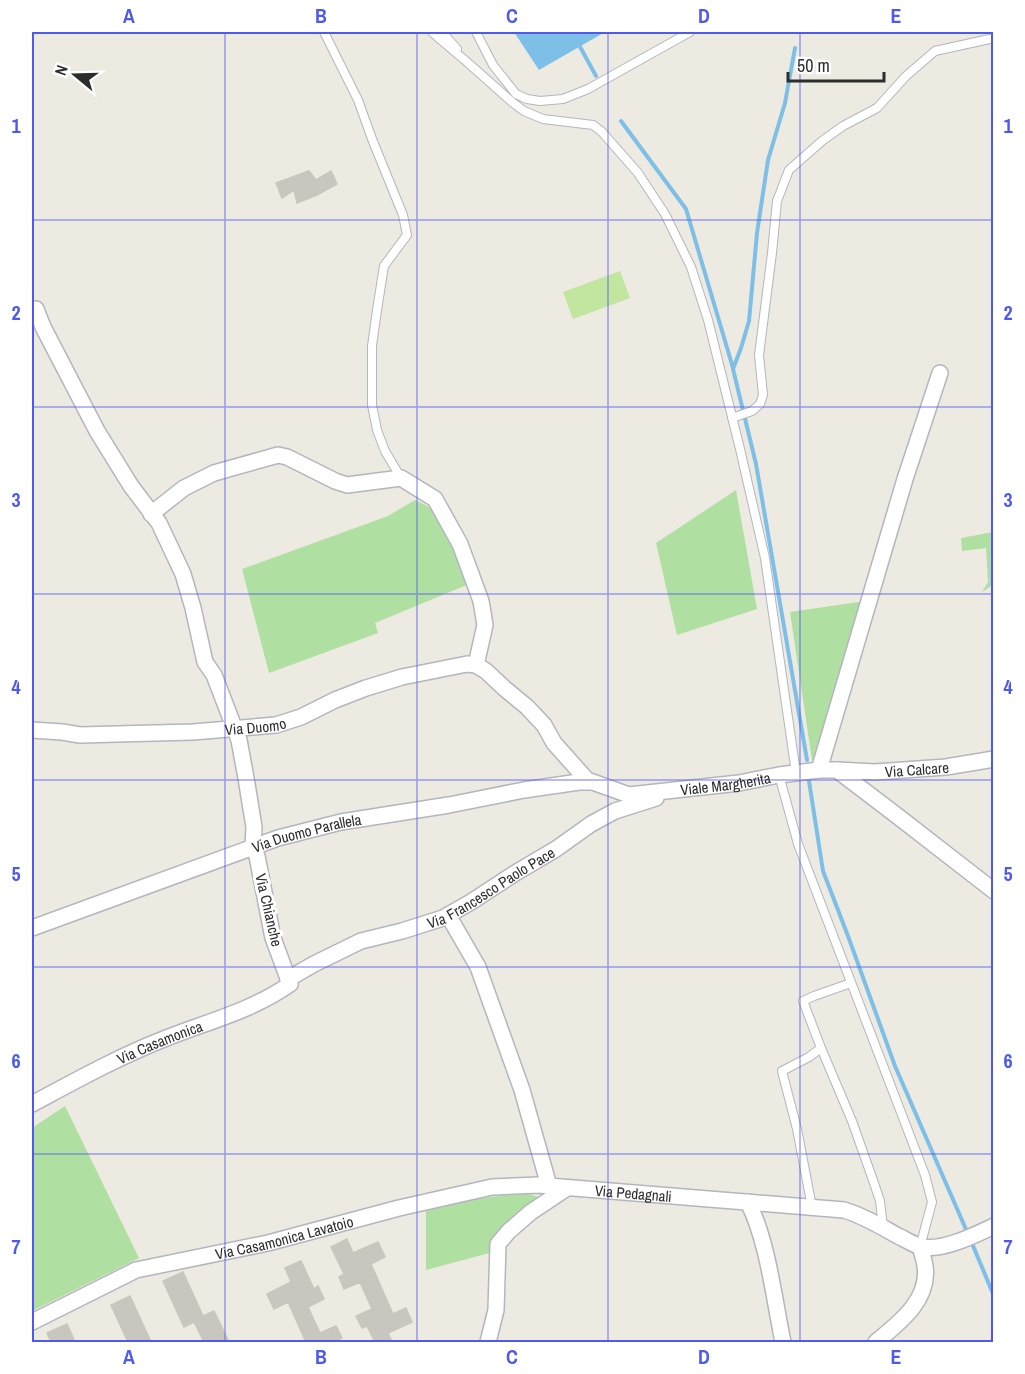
<svg xmlns="http://www.w3.org/2000/svg" width="1025" height="1374" font-family="'Archivo Narrow',sans-serif">
<rect width="100%" height="100%" fill="#edeae1"/>
<path fill="#b0dfa2" d="M736,490L757,609L677,635L656,543Z
M415,500C424,504 433,509 439,515C453,530 462,564 469,584L375,623L378,633L269,673L242,569L388,516Z
M993,532V585L982,592L988,582L986,548L962,551L961,538Z
M865,601L818,757L812,760L790,612Z
M65,1106L139,1258L32,1311V1128Z
M513,1194H529L541,1198L493,1252L426,1270V1211L475,1199Z"/>
<path fill="#c0e69f" d="M620,271L630,298L573,319L563,292Z"/>
<path fill="#7dbfe7" d="M514,32H605L539,70Z"/>
<g fill="none" stroke-linecap="round" stroke-linejoin="round">
<path stroke="#7dbfe7" stroke-width="4" d="M578,43L596,76
M795,48L785,103L768,160L757,233L749,321L741,348L733,369L756,464L807,760
M621,121L686,209L733,368
M809,781L823,871L848,936L895,1066L968,1234
M971,1241L994,1296"/>
</g>
<path fill="#c9c6c0" stroke="#c9c6ba" stroke-width="1.5" d="M309,171L316,180L331,171L337,184L317,195L297,203L294,190L282,198L276,183Z
M347,1239L353,1253L378,1242L385,1257L371,1264L393,1314L406,1308L412,1322L388,1333L392,1342H375L367,1326L362,1328L356,1316L372,1309L360,1282L344,1289L339,1277L344,1274L331,1247Z
M301,1261L314,1289L318,1286L324,1299L308,1307L320,1333L336,1326L342,1338L332,1342H299L305,1340L288,1302L274,1309L267,1294L291,1282L285,1268Z
M183,1272L203,1316L214,1311L229,1342H204L194,1322L184,1327L163,1281Z
M130,1296L151,1342H128L111,1305Z
M67,1324L75,1342H51L47,1333Z"/>
<g fill="none" stroke-linecap="round" stroke-linejoin="round">
<g stroke="#b4b5bf" stroke-width="10">
<path id="lane" d="M324,32L358,100L372,139L403,215L407,235L384,266L377,310L372,346V405L377,430L385,451L401,478
M432,32L441,40L467,62L512,102L524,111L543,119L593,125L602,132L638,173L665,214L691,267L708,320L740,449L765,558L796,773
M442,32L457,49
M476,32L493,65L516,94L527,99L540,101L563,99L588,89L690,32
M732,418L752,411L760,404L763,395L759,355L772,253L777,201L789,170L822,141L843,126L877,108L906,76L935,51L994,38
M779,775L798,844L925,1175L932,1202L920,1247
M851,983L814,996L803,1001L821,1048L852,1121L874,1183L880,1201L883,1227
M812,1207L797,1129L782,1071L809,1057L821,1048"/>
</g>
<g stroke="#b4b5bf" stroke-width="18">
<g id="street">
<path d="M151,514L184,488L214,473L278,455L287,457L335,481L347,485L401,478L435,499L460,544L481,601L485,625L476,665"/>
<path id="s1" d="M32,730L62,732L80,735L193,732L276,725L301,717L335,700L366,688L402,677L467,664L476,665L486,671L504,688L527,707L544,725L554,743L587,780L629,795L739,783L779,775L819,770H837L900,818L994,891"/>
<path d="M819,770L905,479L940,373"/>
<path id="s2" d="M837,770L875,772L946,767L994,759"/>
<path id="s3" d="M448,915L478,967L522,1090L549,1186L844,1210C864,1216 880,1226 898,1236C905,1239 912,1244 919,1246C939,1253 975,1235 994,1226"/>
<path id="s4" d="M32,928L278,838L341,822L449,805L524,790L579,782H592"/>
<path id="s5" d="M288,979L314,964L361,941L402,931L443,918L471,902L517,872L556,849L591,824L615,811L656,798"/>
<path id="s6" d="M32,1104C75,1081 118,1057 164,1039C206,1022 252,1011 290,984L273,938L257,856L253,847L254,827L246,778L239,740L214,675L205,662L193,608L183,574L159,523L131,486L97,431L43,327L36,309"/>
<path d="M748,1202C768,1242 774,1299 783,1342"/>
<path id="s7" d="M32,1322L136,1270L268,1243L399,1208L492,1187L539,1185L549,1186"/>
<path d="M488,1342L496,1310L498,1244L509,1231L531,1212L567,1188"/>
<path d="M876,1342C899,1323 930,1300 925,1266C924,1259 922,1253 920,1247"/>
</g>
</g>
<use href="#lane" stroke="#fff" stroke-width="8"/>
<use href="#street" stroke="#fff" stroke-width="15"/>
</g>
<path fill="none" stroke="#4e5aed" stroke-width="1.5" stroke-opacity="0.55" d="M225,32V1342M417,32V1342M608,32V1342M800,32V1342M32,220H994M32,407H994M32,594H994M32,780H994M32,967H994M32,1154H994"/>
<g text-anchor="middle" dominant-baseline="central" stroke-width="6" stroke-linejoin="round" paint-order="stroke">
<g font-size="15" fill="#2d2d2d" stroke="#fff">
<text stroke="none"><textPath href="#s1" startOffset="224">Via Duomo</textPath></text>
<text stroke="none"><textPath href="#s2" startOffset="80">Via Calcare</textPath></text>
<text stroke="none"><textPath href="#s1" startOffset="758">Viale Margherita</textPath></text>
<text stroke="none"><textPath href="#s4" startOffset="291">Via Duomo Parallela</textPath></text>
<text stroke="none"><textPath href="#s5" startOffset="224">Via Francesco Paolo Pace</textPath></text>
<text transform="translate(269 910) rotate(77)">Via Chianche</text>
<text stroke="none"><textPath href="#s6" startOffset="142">Via Casamonica</textPath></text>
<text stroke="none"><textPath href="#s3" startOffset="375">Via Pedagnali</textPath></text>
<text stroke="none"><textPath href="#s7" startOffset="268">Via Casamonica Lavatoio</textPath></text>
</g>
</g>
<rect width="1025" height="1374" fill="none" stroke="#ffffff" stroke-width="66"/>
<g transform="translate(75 75) rotate(289)" stroke="#ffffff" stroke-width="4.5" paint-order="stroke">
<path d="M0-4.5L10 22L0 15L-10 22Z" fill="#2d2d2d"/>
<text y="-9" font-size="16" font-weight="bold" text-anchor="middle" fill="#2d2d2d">N</text>
</g>
<path d="M788 72v9h96v-9" fill="none" stroke="#2d2d2d" stroke-width="3"/>
<text x="797" y="72" font-size="18" fill="#2d2d2d" stroke="#ffffff" stroke-width="4.5" paint-order="stroke">50 m</text>
<rect x="33" y="33" width="959" height="1308" fill="none" stroke="#4e5aed" stroke-width="2"/>
<g font-size="20" text-anchor="middle" font-weight="bold" fill="#4e5aed">
<text x="129" y="23">A</text>
<text x="321" y="23">B</text>
<text x="512" y="23">C</text>
<text x="704" y="23">D</text>
<text x="896" y="23">E</text>
<text x="16" y="133">1</text>
<text x="1008" y="133">1</text>
<text x="16" y="320">2</text>
<text x="1008" y="320">2</text>
<text x="16" y="507">3</text>
<text x="1008" y="507">3</text>
<text x="16" y="694">4</text>
<text x="1008" y="694">4</text>
<text x="16" y="881">5</text>
<text x="1008" y="881">5</text>
<text x="16" y="1068">6</text>
<text x="1008" y="1068">6</text>
<text x="16" y="1254">7</text>
<text x="1008" y="1254">7</text>
<text x="129" y="1364">A</text>
<text x="321" y="1364">B</text>
<text x="512" y="1364">C</text>
<text x="704" y="1364">D</text>
<text x="896" y="1364">E</text>
</g>
</svg>
